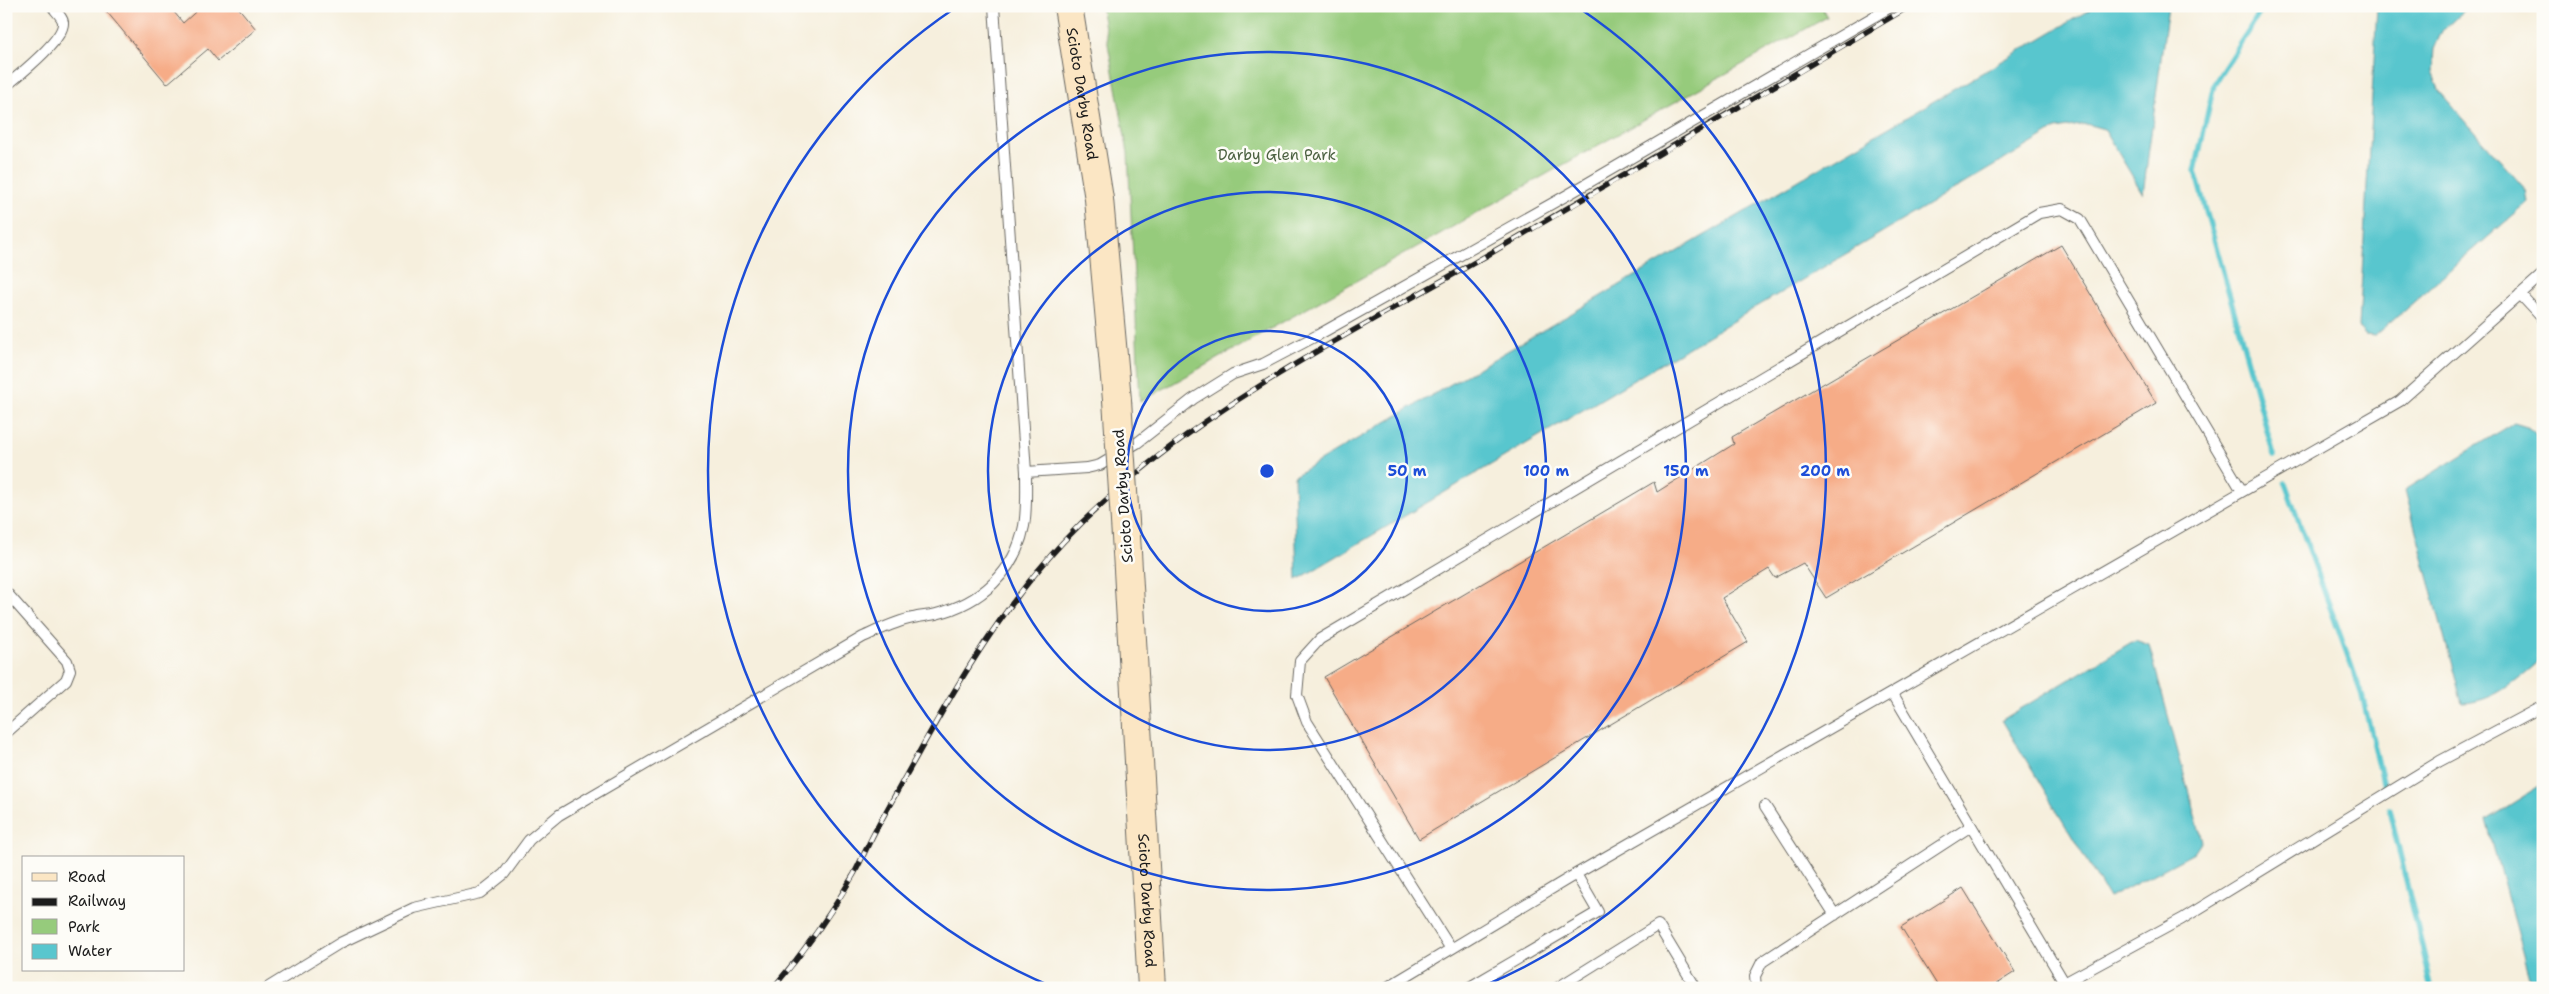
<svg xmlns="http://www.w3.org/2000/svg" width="2549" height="994" font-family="'Shantell Sans',sans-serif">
<rect width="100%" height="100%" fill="#fdfcf7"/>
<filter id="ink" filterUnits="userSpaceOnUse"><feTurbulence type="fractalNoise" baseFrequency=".02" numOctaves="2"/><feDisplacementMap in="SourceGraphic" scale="10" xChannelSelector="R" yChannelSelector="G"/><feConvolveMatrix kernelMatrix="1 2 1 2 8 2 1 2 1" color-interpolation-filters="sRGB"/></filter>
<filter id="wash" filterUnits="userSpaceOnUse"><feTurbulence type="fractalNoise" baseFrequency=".0096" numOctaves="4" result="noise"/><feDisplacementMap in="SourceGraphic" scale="20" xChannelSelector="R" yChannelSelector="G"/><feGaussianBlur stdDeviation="1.12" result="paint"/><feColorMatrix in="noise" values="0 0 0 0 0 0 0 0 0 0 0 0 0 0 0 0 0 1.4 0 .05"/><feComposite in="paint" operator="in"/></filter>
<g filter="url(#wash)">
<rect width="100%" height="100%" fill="#f6efdd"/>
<path fill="#96cb7c" stroke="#59744c" d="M1101,6H1821L1827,17L1140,402L1128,153Z"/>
<path fill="#59c6ce" stroke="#3a7175" d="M2096,6H2168L2143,194L2104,129L2086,124L2056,129L1297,580L1294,476Z
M2377,6H2469L2442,31L2434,49L2432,72L2440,92L2526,190L2528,202L2375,336L2365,335L2359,328Z
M2514,423L2530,428L2543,442V658C2518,679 2495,702 2462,703L2405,490Z
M2135,640L2149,645L2202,841L2194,853L2109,898L2002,720Z
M2543,784V988H2532L2486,820Z"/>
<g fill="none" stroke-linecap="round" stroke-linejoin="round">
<path stroke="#59c6ce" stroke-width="5.5" d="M2264,6L2214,84L2195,171L2274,455
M2285,483L2362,695L2384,786
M2389,809L2432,988"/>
</g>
<g id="blocks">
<path fill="#f6ac87" d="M102,6H169L183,23L202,6H237L256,29L218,61L208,49L167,84Z
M2061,245L2156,403L1826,598L1803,563L1775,578L1769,569L1722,598L1748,642L1419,839L1324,677L1654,482L1657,492L1734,444L1732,437Z
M1963,888L2015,972L1990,988H1939L1901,927Z"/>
</g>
</g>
<g filter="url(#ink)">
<use href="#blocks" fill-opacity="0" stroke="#686660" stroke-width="1"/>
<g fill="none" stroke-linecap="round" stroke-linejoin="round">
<g stroke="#686660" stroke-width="12">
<path id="service" d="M6,86C19,75 65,39 63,22C62,16 55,11 52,6
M2520,294L2543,319
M1026,472L1087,468L1100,465L1137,443L1193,399L1233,374L1263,364L1318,335L1569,194L1892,6
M6,592L67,661L70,670L66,680L6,733
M1893,694L2064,982
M1765,806L1835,915
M1451,949L1307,722L1297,695L1300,661L1320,639L2039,213L2062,209L2080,219L2242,491
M267,988L340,943L414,908L480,893L504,874L529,840L559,815L863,637C879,630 896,621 913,618C920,616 928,616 936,614C981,603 1015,572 1024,526C1027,509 1026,490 1026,472L994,6
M1386,988L1576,874L2400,401L2543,274
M1468,988L1598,912L1576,874
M1557,988L1658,925L1696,988
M1756,988L1755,976L1762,962L1971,826
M2055,988L2182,919L2440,761L2543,706"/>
</g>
<g stroke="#686660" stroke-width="30">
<g id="secondary">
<path id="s1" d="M1068,6L1099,199L1117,400"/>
<path id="s2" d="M1127,552L1152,988"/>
</g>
</g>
<use href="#service" stroke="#fff" stroke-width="10"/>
<use href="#secondary" stroke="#fbe6c4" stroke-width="28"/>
<g stroke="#1c1c1c" stroke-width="5.5">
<path id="rail" d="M773,988C803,953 831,914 854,874C862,859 869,842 878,826C933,727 985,626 1063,542C1182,415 1342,339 1491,253C1631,172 1770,89 1910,6"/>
</g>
<use href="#rail" stroke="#fdfcf7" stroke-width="4" stroke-dasharray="11" stroke-linecap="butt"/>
<g stroke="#686660" stroke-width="30" stroke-linecap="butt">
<path id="secondary-bridge" d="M1117,400L1127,552"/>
</g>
<use href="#secondary-bridge" stroke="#fbe6c4" stroke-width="28"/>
</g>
</g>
<g fill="none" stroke="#1d4ed8" stroke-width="2.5">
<circle cx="1267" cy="471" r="140"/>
<circle cx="1267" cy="471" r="279"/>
<circle cx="1267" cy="471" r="419"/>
<path d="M1053 987A558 558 0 0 1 955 8M1579 8A558 558 0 0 1 1481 987"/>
</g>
<g text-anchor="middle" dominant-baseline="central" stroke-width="5" stroke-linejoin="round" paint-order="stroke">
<g font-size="15" fill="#1c1c1c" stroke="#fdfcf7">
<text stroke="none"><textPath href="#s1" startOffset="89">Scioto Darby Road</textPath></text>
<text transform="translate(1123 496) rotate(-94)">Scioto Darby Road</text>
<text stroke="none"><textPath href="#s2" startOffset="349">Scioto Darby Road</textPath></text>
</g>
<g font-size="15" fill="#4d6242" stroke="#fdfcf7">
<text x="1277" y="155">Darby Glen Park</text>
</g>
</g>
<circle cx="1267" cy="471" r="8" fill="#1d4ed8" stroke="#fdfcf7" stroke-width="2.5"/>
<g font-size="15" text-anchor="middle" font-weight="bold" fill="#1d4ed8" stroke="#fdfcf7" stroke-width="5" stroke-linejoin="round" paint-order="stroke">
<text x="1407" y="476">50 m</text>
<text x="1546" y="476">100 m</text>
<text x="1686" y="476">150 m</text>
<text x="1825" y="476">200 m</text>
</g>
<rect width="2549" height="994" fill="none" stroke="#fdfcf7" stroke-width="25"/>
<rect x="22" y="856" width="162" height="115" fill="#fdfcf7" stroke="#a3a29f"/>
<rect x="32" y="873" width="25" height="8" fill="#fbe6c4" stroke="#a3a29f"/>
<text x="68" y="882" font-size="15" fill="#1c1c1c">Road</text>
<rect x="32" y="898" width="25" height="8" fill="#1c1c1c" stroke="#a3a29f"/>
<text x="68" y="906" font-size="15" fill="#1c1c1c">Railway</text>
<rect x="32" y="919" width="25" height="15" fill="#96cb7c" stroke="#a3a29f"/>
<text x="68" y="932" font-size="15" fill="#1c1c1c">Park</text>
<rect x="32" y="944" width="25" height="15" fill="#59c6ce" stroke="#a3a29f"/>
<text x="68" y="956" font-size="15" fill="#1c1c1c">Water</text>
</svg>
